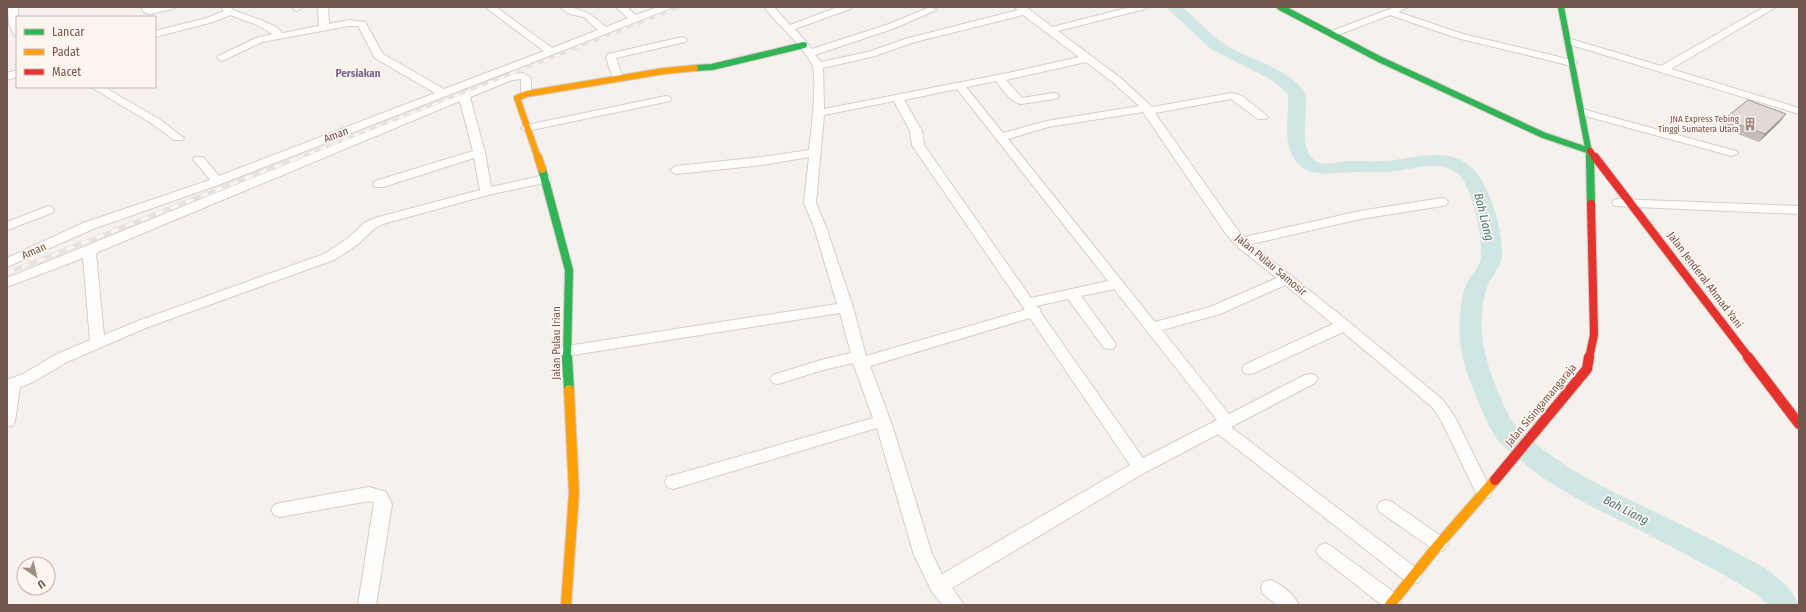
<svg xmlns="http://www.w3.org/2000/svg" width="1806" height="612" font-family="'Fira Sans Condensed',sans-serif">
<rect width="100%" height="100%" fill="#f6f1ec"/>
<g fill="none" stroke-linecap="round" stroke-linejoin="round">
<path fill="#cfe6e5" fill-rule="evenodd" d="M1166,7H1182C1195,18 1207,31 1221,42C1244,59 1286,66 1303,90C1313,106 1293,150 1318,162C1326,166 1338,162 1347,161C1359,161 1372,162 1385,161C1416,159 1451,144 1475,171C1491,189 1503,232 1502,256C1501,269 1489,278 1486,290C1475,329 1486,366 1502,401C1506,410 1510,419 1516,426C1521,432 1528,437 1534,442C1569,472 1611,491 1653,511C1692,530 1731,549 1768,570L1790,589L1799,605H1768L1756,594L1738,583C1709,567 1679,550 1649,535C1604,512 1556,492 1518,458C1511,452 1502,446 1497,439C1489,428 1484,415 1479,403C1464,370 1456,342 1461,306C1462,297 1464,287 1469,279C1473,274 1478,268 1480,262C1485,244 1473,191 1461,177C1443,158 1419,168 1396,171C1382,173 1367,172 1352,172C1327,173 1302,181 1290,150C1284,133 1289,113 1288,94L1272,80L1211,49Z"/>
<g stroke="#d5ceca" stroke-width="2">
<path id="street" d="M8,7H18L17,36L14,35L9,25Z
M141,7H175L173,9L149,14L144,12Z
M221,7H231L233,10L261,20L276,27L283,33L319,26L318,7H328L329,24L349,20L365,22L383,54L444,89L544,51L485,7H496L552,48L598,30L584,17L570,14L560,7C581,7 591,14 606,27L628,18L616,7H627L636,15L658,7H671L669,9L221,184L93,229L7,267V258L83,223L210,180L193,159L195,157H203L219,176L435,93L375,58L358,26H349L262,42L222,61L217,58L218,56L256,38L273,34L255,24L230,15L213,22L155,37V31L207,18L224,11Z
M292,7H302V8L297,11L294,10Z
M764,7H774L790,25L838,7H852L850,9L795,29L812,49L889,24L928,8L931,7L936,10L895,28L815,55L821,62L868,52L905,39L1018,10L1014,7H1025L1029,9L1052,27L1131,7H1147L1145,9L1058,31L1122,79L1152,107L1232,93L1242,96L1266,115L1268,117L1266,119H1258L1231,99L1155,113L1236,228L1244,237L1360,211L1442,198L1446,199L1448,202L1446,205L1442,206L1360,219L1251,244L1349,322L1442,399L1455,417L1492,492L1490,497L1484,499L1478,497L1441,420L1432,407L1343,332L1254,373L1249,374L1244,373L1242,369L1244,365L1333,324L1285,285L1220,314L1162,330L1229,414L1305,375L1310,374L1315,375L1318,379L1315,383L1231,427L1419,570L1422,576L1419,582L1413,584L1407,582L1218,434L1146,472L952,588L964,605H943L932,592L914,555L877,428L673,489L667,487L665,482L667,477L873,418L853,363L823,370L778,384L773,383L770,379L773,375L821,360L851,353L840,313L567,356L562,355L560,351L562,347L567,346L837,304L814,227L804,203L809,157L762,165L676,174L670,170L676,166L762,157L809,150C811,135 818,75 812,64C800,42 779,27 764,7ZM1023,15L1079,57L1008,73L824,109L823,68L875,56L911,43ZM1086,62L1114,83L1139,106L1047,121L1003,133L966,87L996,81C1003,90 1010,102 1021,104L1054,99L1058,98L1059,96L1058,94L1054,93L1022,98L1006,80ZM957,89L1108,281L1031,298L924,145L922,131L904,100ZM894,101L910,131L912,145L1025,310L866,356L853,307L826,227L816,203L824,115ZM1143,112L1226,234L1239,248L1277,278L1210,307L1155,322L1008,139L1048,127ZM1114,289L1217,420L1143,458L1041,313L1040,309L1036,306L1068,299L1104,348L1109,349L1114,348L1116,344L1081,296ZM1030,318L1130,465L942,574L932,554L892,425L870,366Z
M1395,7H1408L1398,12L1463,34L1576,61L1577,63L1572,66L1457,38L1390,15L1335,36H1329L1327,34L1329,32Z
M1764,7H1776L1671,69L1799,108V114L1565,43L1563,41L1568,38L1571,39L1661,66Z
M682,37L685,38L687,40L685,42L616,58L623,78L618,81L613,78L606,58L608,54Z
M17,70V77L7,80V73Z
M523,73L531,78V94L530,96L526,97L521,94V79L512,80L470,97L485,153L491,187L545,175L549,176L551,179L549,182L488,195L383,224L374,229L357,245L334,260L148,327L67,362L33,382L20,387L15,421L13,425L7,427V380L23,374L57,354L90,340L83,258L7,287V278L506,75ZM460,101L473,151L375,181L373,184L375,187H383L474,158L480,190L375,218L364,223L347,239L324,254L138,321L104,335L96,254L98,252Z
M91,87H104L159,119L184,138L182,140H174L151,123Z
M666,96L670,97L671,99L670,101L527,131L521,128L527,125Z
M1582,109L1736,151L1738,153L1732,156L1578,114L1577,112L1578,110Z
M1618,199L1799,206V214L1614,206L1612,203L1614,200Z
M48,206L52,207L54,210L52,213L7,230V222Z
M369,487L386,492L392,504L376,605H358L374,502L369,501L280,517L274,515L271,510L274,505L280,503Z
M1386,500L1392,502L1445,539L1448,544L1445,549L1439,552L1433,549L1380,512L1377,507L1380,502Z
M1325,543L1331,546L1399,596L1401,602L1400,605H1382L1319,556L1316,551L1319,546Z
M1270,580C1281,584 1294,594 1299,605H1277L1263,594L1261,588L1263,582Z"/>
</g>
<g stroke="#d5ccc8" stroke-width="8">
<path id="fast-far2" d="M1280,7L1379,59L1543,135L1590,151
M1561,7L1590,158
M695,68L712,67L804,45"/>
</g>
<g stroke="#d5ccc8" stroke-width="10">
<path id="fast-far1" d="M1590,157L1591,204
M542,169L569,270L567,358"/>
</g>
<g stroke="#d5ccc8" stroke-width="12">
<path id="fast" d="M567,357L569,390"/>
</g>
<g stroke="#d5ccc8" stroke-width="8">
<path id="slow-far2" d="M538,158L517,98L526,94L664,71L695,68"/>
</g>
<g stroke="#d5ccc8" stroke-width="10">
<path id="slow-far1" d="M538,157L542,169"/>
</g>
<g stroke="#d5ccc8" stroke-width="12">
<path id="slow" d="M566,605L574,493L569,390
M1390,605L1439,544L1495,480"/>
</g>
<g stroke="#d5ccc8" stroke-width="8">
<path id="jam-far2" d="M1590,151L1595,158"/>
</g>
<g stroke="#d5ccc8" stroke-width="10">
<path id="jam-far1" d="M1595,157L1749,358
M1589,358L1594,335L1591,204"/>
</g>
<g stroke="#d5ccc8" stroke-width="12">
<path id="jam" d="M1748,357L1799,424
M1495,480L1587,369L1589,357"/>
</g>
<use href="#street" fill="#fefdfc" fill-rule="evenodd"/>
<use href="#fast-far2" stroke="#30b455" stroke-width="6"/>
<use href="#fast-far1" stroke="#30b455" stroke-width="8"/>
<use href="#fast" stroke="#30b455" stroke-width="10"/>
<use href="#slow-far2" stroke="#ff9f0a" stroke-width="6"/>
<use href="#slow-far1" stroke="#ff9f0a" stroke-width="8"/>
<use href="#slow" stroke="#ff9f0a" stroke-width="10"/>
<use href="#jam-far2" stroke="#e5322d" stroke-width="6"/>
<use href="#jam-far1" stroke="#e5322d" stroke-width="8"/>
<use href="#jam" stroke="#e5322d" stroke-width="10"/>
<g stroke="#e4e3e4" stroke-width="3">
<path id="rail-far1" d="M298,158L680,7"/>
</g>
<g stroke="#e4e3e4" stroke-width="4.5">
<path id="rail" d="M7,273L300,157"/>
</g>
<use href="#rail-far1" stroke="#fdf5ee" stroke-width="2" stroke-dasharray="6" stroke-linecap="butt"/>
<use href="#rail" stroke="#fdf5ee" stroke-width="3" stroke-dasharray="8" stroke-linecap="butt"/>
</g>
<path fill="#c2bbb6" d="M1724,119L1780,122L1759,142L1719,127Z"/>
<path fill="#9e9894" d="M1786,114L1780,122L1759,142L1765,134Z"/>
<path fill="#e2d9d4" stroke="#9e9894" d="M1748,100L1786,114L1765,134L1724,119Z"/>
<defs>
<g id="building-bare" transform="scale(1.08)"><path d="M-4-6H4V6H1V3H-1V6H-4ZM-2.5-4.3h1.7v1.8h-1.7ZM.8-4.3h1.7v1.8H.8ZM-2.5-1h1.7V.8h-1.7ZM.8-1h1.7V.8H.8Z" fill="#a08d85" stroke="#fdf5ee" stroke-width="2.5" paint-order="stroke"/></g>
</defs>
<g fill-rule="evenodd">
<use href="#building-bare" x="1750" y="124"/>
</g>
<g text-anchor="middle" dominant-baseline="central" stroke-width="3.5" stroke-linejoin="round" paint-order="stroke">
<g font-size="9" fill="#71574e" stroke="#fdf5ee" text-anchor="end">
<text x="1739" y="119">JNA Express Tebing<tspan x="1739" dy="10">Tinggi Sumatera Utara</tspan></text>
</g>
<g font-size="11" font-weight="bold" fill="#7b668d" stroke="#fdf5ee">
<text x="358" y="73">Persiakan</text>
</g>
<g font-size="11" fill="#71574e" stroke="#fdf5ee">
<text transform="translate(336 135) rotate(-21)">Aman</text>
<text transform="translate(34 251) rotate(-24)">Aman</text>
<text transform="translate(1271 265) rotate(40)">Jalan Pulau Samosir</text>
<text transform="translate(1705 280) rotate(53)">Jalan Jenderal Ahmad Yani</text>
<text transform="translate(556 343) rotate(-90)">Jalan Pulau Irian</text>
<text transform="translate(1541 405) rotate(-50)">Jalan Sisingamangaraja</text>
</g>
<g font-size="12" font-style="italic" fill="#47797b" stroke="#fdf5ee">
<text transform="translate(1484 217) rotate(76)">Bah Liang</text>
<text transform="translate(1626 510) rotate(27)">Bah Liang</text>
</g>
</g>
<rect width="1806" height="612" fill="none" stroke="#71574e" stroke-width="16"/>
<rect x="16" y="16" width="140" height="72" fill="#fdf5ee" stroke="#c5b6ae"/>
<rect x="24" y="29" width="20" height="6" fill="#30b455" stroke="#c5b6ae"/>
<text x="52" y="36" font-size="12" fill="#71574e">Lancar</text>
<rect x="24" y="49" width="20" height="6" fill="#ff9f0a" stroke="#c5b6ae"/>
<text x="52" y="56" font-size="12" fill="#71574e">Padat</text>
<rect x="24" y="69" width="20" height="6" fill="#e5322d" stroke="#c5b6ae"/>
<text x="52" y="76" font-size="12" fill="#71574e">Macet</text>
<g transform="translate(36 576) rotate(146)"><circle r="19" fill="#fdf5ee" stroke="#c5b6ae"/>
<path d="M0-3L7 15L0 10L-7 15Z" fill="#a08d85"/>
<text y="-6" font-size="11" font-weight="bold" text-anchor="middle" fill="#71574e">U</text>
</g>
</svg>
